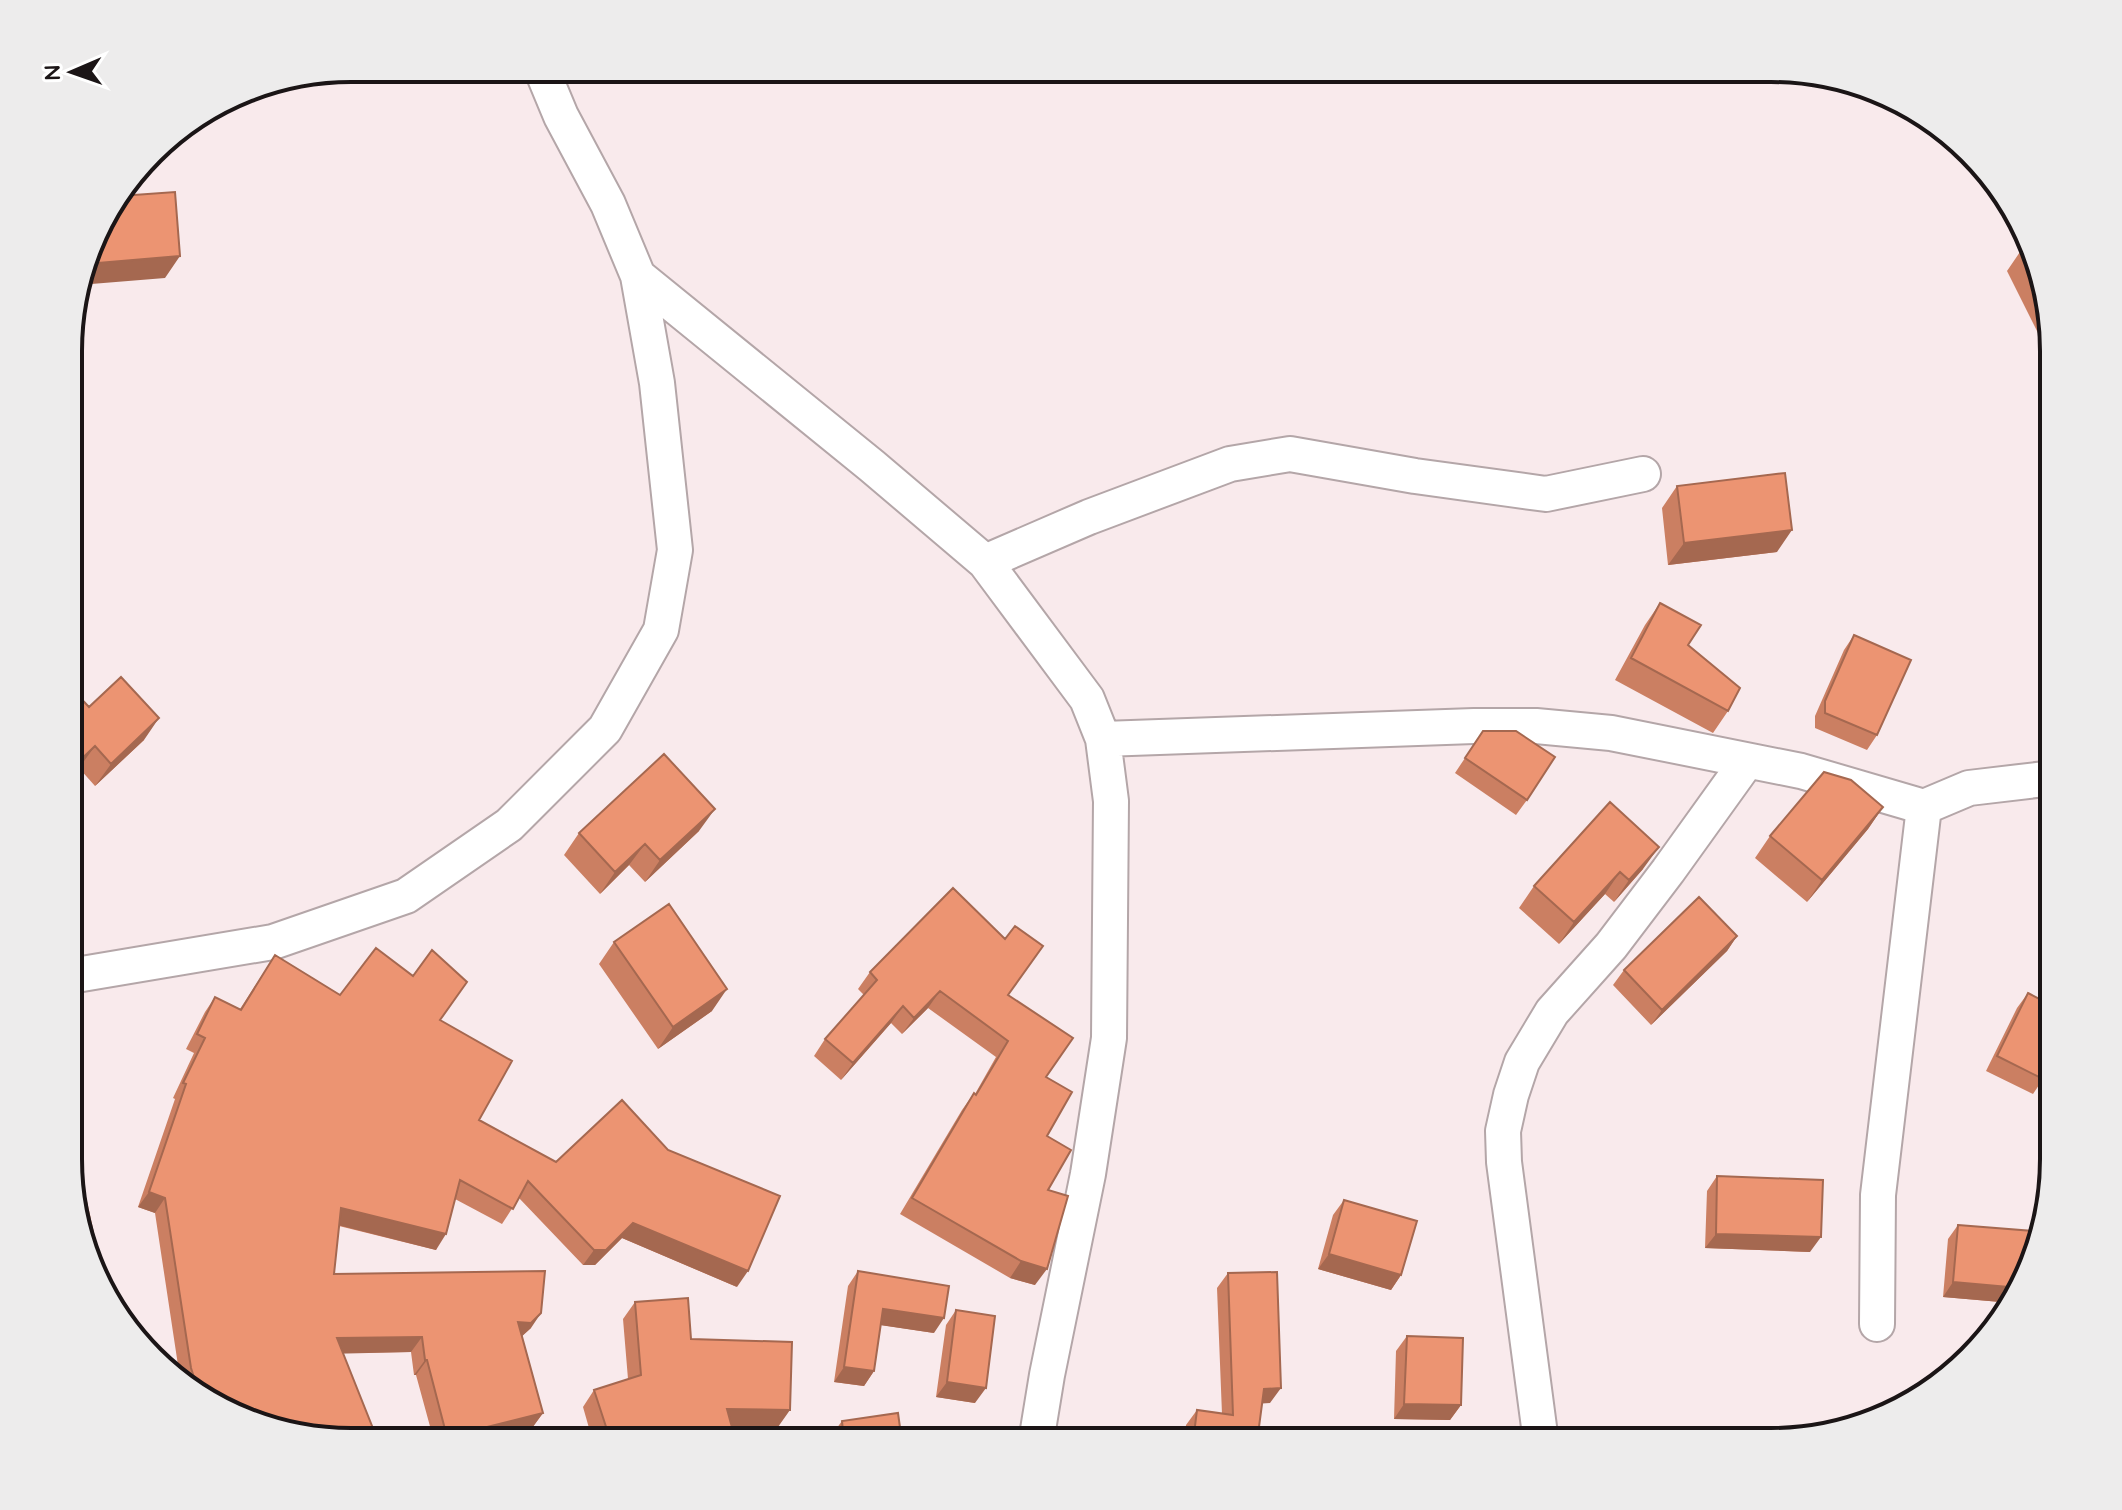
<svg xmlns="http://www.w3.org/2000/svg" width="2122" height="1510" font-family="Quicksand,sans-serif">
<rect width="100%" height="100%" fill="#f9eaec"/>
<g fill="none" stroke-linecap="round" stroke-linejoin="round">
<g stroke="#b4a6a8" stroke-width="38">
<path id="minor" d="M638,276L872,466L985,562L1087,699L1103,739L1111,801L1109,1038L1088,1174L1047,1375L1036,1442
M985,562L1089,517L1230,464L1290,454L1415,476L1546,494L1643,474
M1103,739L1474,726H1536L1611,733L1801,771L1924,807L1969,788L2053,778
M70,976L273,942L406,896L509,825L605,729L661,630L675,550L657,383L638,276L608,204L561,116L541,68
M1877,1324L1878,1195L1924,807
M1541,1442L1504,1162L1503,1131L1511,1095L1522,1062L1552,1012L1611,946L1668,871L1747,761"/>
</g>
<use href="#minor" stroke="#fff" stroke-width="34"/>
</g>
<path fill="#cb7f62" d="M2030,246L2053,333V363L2007,271L2022,249Z
M1677,486L1777,552L1668,565L1662,508Z
M1660,603L1688,645L1728,711L1713,733L1615,680L1645,625Z
M1854,635L1877,735L1867,750L1815,728V716L1844,650Z
M70,690L89,707L144,740L95,786L79,768L70,777Z
M1483,731L1527,800L1516,815L1455,773Z
M1883,807L1868,829L1807,902L1755,858L1770,836Z
M699,831L645,882L629,865L600,894L564,855L579,833Z
M1643,869L1614,902L1605,894L1559,944L1519,908L1534,886Z
M1737,936L1727,951L1651,1025L1613,985L1624,970Z
M614,942L712,1011L658,1049L599,964Z
M275,955L340,995L440,1020L479,1120L737,1287L622,1238L595,1265H583L519,1198L502,1224L455,1199L436,1250L339,1226L334,1274L531,1328L522,1336L543,1413L532,1428L479,1441H434L416,1375H414L411,1352L343,1353L243,1421L181,1385L155,1213L138,1207L175,1099L173,1098L194,1053L186,1049L205,1012L215,997L240,1009Z
M870,972L1008,995L1046,1077L1048,1190L1035,1285L1010,1278L900,1214L962,1110L974,1093L975,1094L996,1057L928,1008L902,1034L891,1023L841,1080L814,1056L825,1039L864,995L858,989Z
M2028,993L2043,1079L2033,1094L1986,1071L2017,1008Z
M1717,1176L1810,1252L1705,1248L1707,1191Z
M1344,1200L1401,1275L1391,1290L1318,1269L1333,1215Z
M1958,1225L2029,1273L2012,1303L1943,1297L1948,1239Z
M858,1271L934,1333L881,1325L874,1371L864,1386L834,1382L848,1286Z
M1228,1273L1270,1403H1262L1257,1442H1184L1186,1425L1197,1410L1222,1414L1217,1288Z
M635,1302L691,1339L778,1427H732L736,1442H593L583,1407L594,1390L628,1379L623,1319Z
M956,1310L975,1403L936,1397L946,1325Z
M1407,1336L1461,1405L1450,1420L1394,1419L1396,1351Z
M842,1421L902,1442H832L831,1436Z"/>
<path fill="#a56850" d="M180,256L165,278L79,285L86,264Z
M1792,530L1777,552L1668,565L1684,543Z
M159,718L144,740L95,786L111,764Z
M95,746L79,768L70,777V770Z
M1883,807L1868,829L1807,902L1822,880Z
M715,809L699,831L645,882L660,860Z
M645,844L629,865L600,894L615,872Z
M1659,847L1643,869L1614,902L1629,880Z
M1620,872L1605,894L1559,944L1574,922Z
M1737,936L1727,951L1651,1025L1662,1010Z
M727,989L712,1011L658,1049L673,1027Z
M940,991L928,1008L902,1034L914,1018Z
M903,1006L891,1023L841,1080L853,1063Z
M149,1192L165,1198L155,1213L138,1207Z
M341,1208L446,1234L436,1250L330,1223Z
M633,1223L748,1271L737,1287L622,1238L595,1265H583L594,1250Z
M1716,1234L1821,1237L1810,1252L1705,1248Z
M1329,1254L1401,1275L1391,1290L1318,1269Z
M1021,1261L1047,1269L1035,1285L1010,1278Z
M1953,1282L2020,1288L2012,1303L1943,1297Z
M883,1309L944,1318L934,1333L873,1324Z
M541,1313L531,1328L520,1338L518,1322Z
M422,1337L411,1352L326,1354L337,1338Z
M425,1360H427L416,1375H414Z
M844,1367L874,1371L864,1386L834,1382Z
M947,1382L986,1388L975,1403L936,1397Z
M1281,1388L1270,1403L1254,1404L1264,1389Z
M1404,1404L1461,1405L1450,1420L1394,1419Z
M727,1409L790,1410L778,1427L715,1426Z
M543,1413L532,1428L479,1441H444L447,1437Z"/>
<path fill="#ec9472" stroke="#a56850" stroke-width="2" d="M175,192L180,256L86,264L97,226L120,196Z
M2030,246L2041,286L2022,249Z
M1785,473L1792,530L1684,543L1677,486Z
M1660,603L1701,625L1688,645L1740,688L1728,711L1631,658Z
M1854,635L1911,660L1877,735L1825,713V701Z
M121,677L159,718L111,764L95,746L70,770V690L72,689L89,707Z
M1483,731H1516L1555,757L1527,800L1465,758Z
M664,754L715,809L660,860L645,844L615,872L579,833Z
M1824,772L1851,780L1883,807L1822,880L1770,836Z
M1610,802L1659,847L1629,880L1620,872L1574,922L1534,886Z
M953,888L1005,939L1015,926L1043,946L1008,995L1073,1038L1046,1077L1072,1092L1047,1136L1071,1150L1048,1190L1068,1196L1047,1269L1021,1261L912,1198L974,1093L976,1095L1008,1041L940,991L914,1018L903,1006L853,1063L825,1039L877,980L870,972Z
M1699,897L1737,936L1662,1010L1624,970Z
M669,904L727,989L673,1027L614,942Z
M376,948L413,976L432,950L467,982L440,1020L512,1061L479,1120L556,1162L622,1100L668,1150L780,1196L748,1271L633,1223L606,1250H594L528,1181L513,1209L460,1180L446,1234L341,1208L334,1274L545,1271L541,1313L531,1323L518,1322L543,1413L447,1437L427,1360H425L422,1337L337,1338L378,1441H333L243,1421L200,1396L191,1368L165,1198L149,1192L186,1084L183,1083L205,1038L197,1034L215,997L241,1010L275,955L340,995Z
M2028,993L2053,1006V1058L2043,1079L1997,1056Z
M79,1170L108,1300H106L70,1195V1172Z
M1717,1176L1823,1180L1821,1237L1716,1234Z
M1344,1200L1417,1221L1401,1275L1329,1254Z
M1958,1225L2033,1231L2029,1273L2020,1288L1953,1282Z
M858,1271L949,1286L944,1318L883,1309L874,1371L844,1367Z
M1277,1272L1281,1388L1264,1389L1257,1442H1193L1197,1410L1233,1415L1228,1273Z
M688,1298L691,1339L792,1342L790,1410L727,1409L736,1442H611L594,1390L641,1375L635,1302Z
M956,1310L995,1316L986,1388L947,1382Z
M1407,1336L1463,1338L1461,1405L1404,1404Z
M898,1413L902,1442H844L842,1421Z"/>
<path d="M0 0H2122V1510H0ZM351 82H1771A269 269 0 0 1 2040 351V1159A269 269 0 0 1 1771 1428H351A269 269 0 0 1 82 1159V351A269 269 0 0 1 351 82Z" fill="#edecec" fill-rule="evenodd"/>
<path fill="none" stroke="#1b1516" stroke-width="4" d="M351 82H1771A269 269 0 0 1 2040 351V1159A269 269 0 0 1 1771 1428H351A269 269 0 0 1 82 1159V351A269 269 0 0 1 351 82Z"/>
<g transform="translate(72 72) rotate(268)" stroke="#ffffff" stroke-width="6" paint-order="stroke">
<path d="M0-6L14 30L0 20L-14 30Z" fill="#1b1516"/>
<text y="-12" font-size="22" font-weight="bold" text-anchor="middle" fill="#1b1516">N</text>
</g>
</svg>
